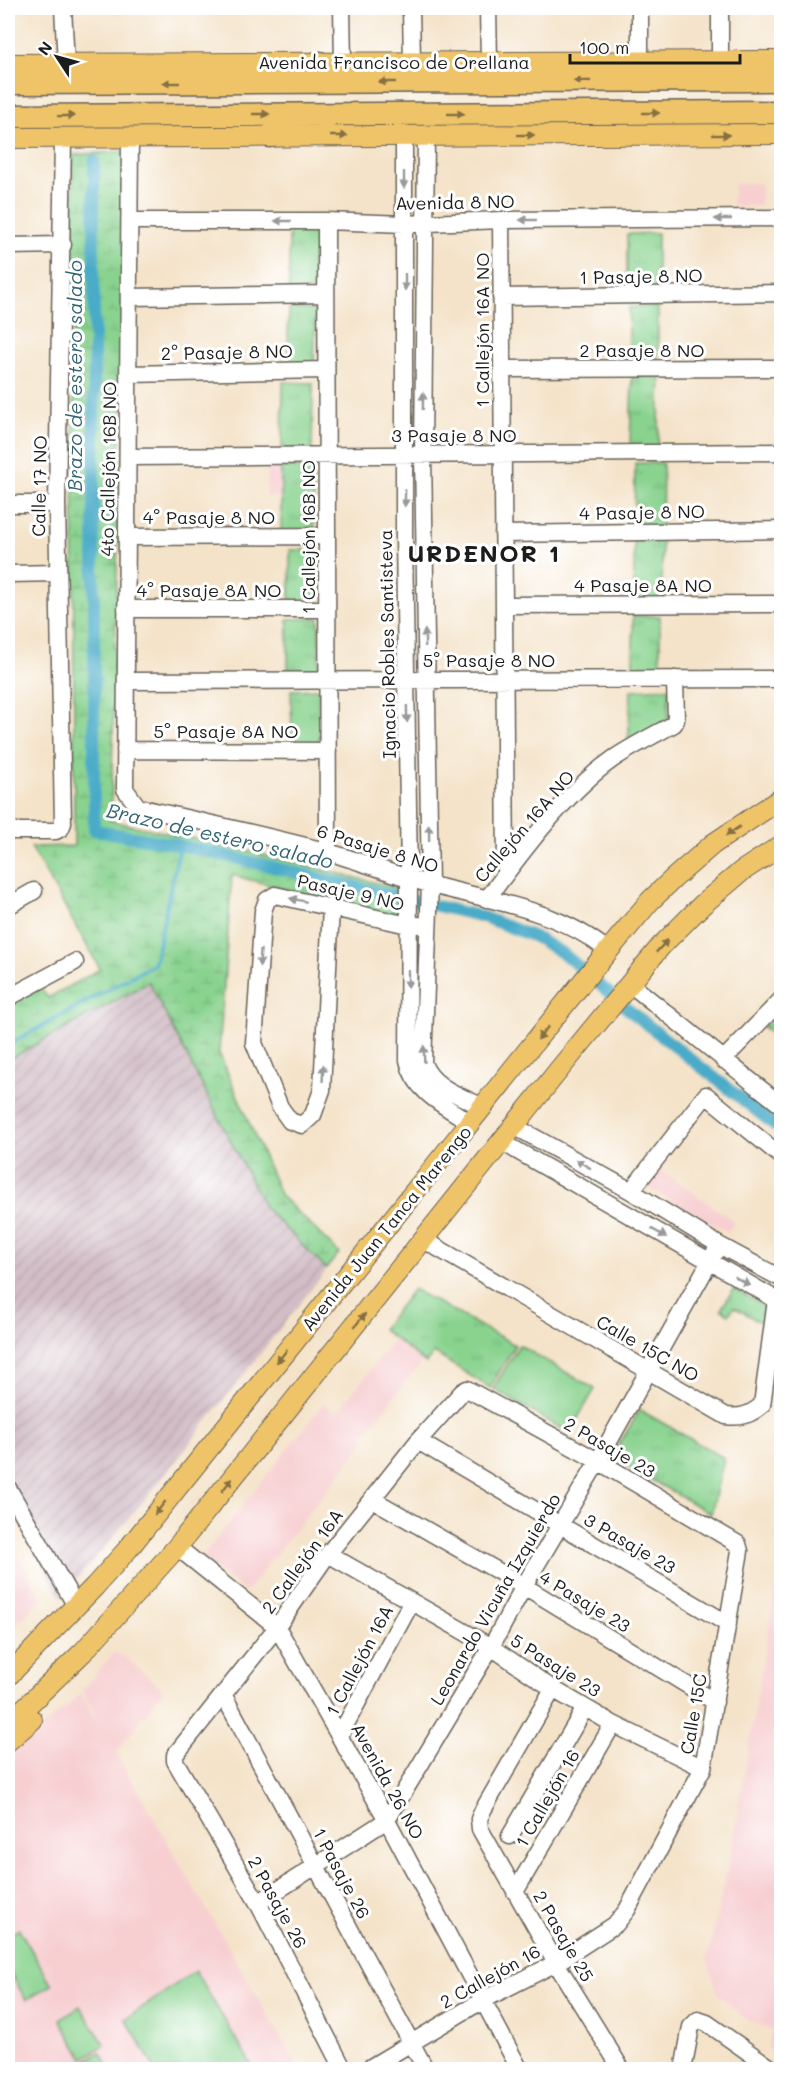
<svg xmlns="http://www.w3.org/2000/svg" width="789" height="2077" font-family="Mali,sans-serif">
<defs>
<pattern id="industrial-furrows" width="10" height="10" patternUnits="userSpaceOnUse" patternTransform="scale(1.5)"><rect width="10" height="10" fill="#d2bdc6"/><path d="M-1 1l2-2M0 10L10 0M9 11l2-2" fill="none" stroke="#b4a2aa"/></pattern>
<pattern id="grass-tufts" width="24" height="20" patternUnits="userSpaceOnUse" patternTransform="scale(1.5)"><rect width="24" height="20" fill="#89d38f"/><path d="M3 7l-1-3M5 7V3M7 7l1-3M15 17l-1-3M17 17v-4M19 17l1-3" fill="none" stroke="#76b57b"/></pattern>
<pattern id="wetland-marsh" width="20" height="14" patternUnits="userSpaceOnUse" patternTransform="scale(1.5)"><rect width="20" height="14" fill="#89d38f"/><path d="M1 5h8M5 5V1M11 12h8M15 12V8" fill="none" stroke="#76b57b"/></pattern>
</defs>
<rect width="100%" height="100%" fill="#fff"/>
<filter id="ink" filterUnits="userSpaceOnUse"><feTurbulence type="fractalNoise" baseFrequency=".0167" numOctaves="2"/><feDisplacementMap in="SourceGraphic" scale="12" xChannelSelector="R" yChannelSelector="G"/><feConvolveMatrix kernelMatrix="1 2 1 2 8 2 1 2 1" color-interpolation-filters="sRGB"/></filter>
<filter id="wash" filterUnits="userSpaceOnUse"><feTurbulence type="fractalNoise" baseFrequency=".008" numOctaves="4" result="noise"/><feDisplacementMap in="SourceGraphic" scale="24" xChannelSelector="R" yChannelSelector="G"/><feGaussianBlur stdDeviation="1.35" result="paint"/><feColorMatrix in="noise" values="0 0 0 0 0 0 0 0 0 0 0 0 0 0 0 0 0 1.4 0 .05"/><feComposite in="paint" operator="in"/></filter>
<g filter="url(#wash)">
<rect width="100%" height="100%" fill="#f4e3c9"/>
<path fill="#f7cfd1" d="M761,183L760,206L732,205L734,184Z
M267,467H281V497H267Z
M658,1168L735,1222L728,1232L644,1186Z
M395,1339L423,1361L363,1435L367,1439L246,1592L201,1558L324,1403L336,1413Z
M8,1538L42,1599L8,1633Z
M781,1552V2061L767,2048L772,2031L743,2017L718,1994L707,1959L730,1858Z
M115,1652L126,1658L164,1690L116,1753L299,2069H8V1756L81,1694L103,1731L82,1690Z"/>
<path fill="url(#industrial-furrows)" d="M147,976L274,1195L339,1254L147,1497L61,1598L8,1501V1052Z"/>
<path fill="url(#grass-tufts)" stroke="#527856" stroke-width="1.5" d="M289,230H316V290L289,291Z
M657,233V290H627V234Z
M658,306V366H629V307Z
M289,309L316,310L314,367H287Z
M632,377H661L658,447H630Z
M283,382L313,383L312,450L282,449Z
M635,463H663L662,528H634Z
M281,467H313L314,532L281,533Z
M634,541H662V601L634,602Z
M290,550H317V606H290Z
M633,616H660V675H633Z
M319,618V678H288V619Z
M669,688L668,721L628,745L631,690Z
M318,689L319,747L292,748L291,690Z
M781,1010V1043L763,1027Z
M413,1289L515,1345L490,1388L434,1353L426,1363L382,1329Z
M734,1289L764,1306L762,1323L734,1307L729,1314L721,1309Z
M640,1410L724,1458L711,1514L611,1457Z"/>
<path fill="url(#wetland-marsh)" stroke="#527856" stroke-width="1.5" d="M127,151L111,821L225,845L405,890L403,921L232,875L219,1053L281,1196L339,1253L326,1269L265,1208L149,982L8,1060V1002L38,984L48,998L100,969L31,847L74,846L73,155Z"/>
<path fill="#89d38f" stroke="#527856" stroke-width="1.5" d="M519,1345L595,1389L569,1433L493,1389Z
M19,1929L52,1985L26,2000L8,1969V1935Z
M195,1971L254,2069H155L126,2019Z
M80,2006L105,2045L83,2058L60,2019Z
M100,2052L110,2069H71Z"/>
<g fill="none" stroke-linecap="round" stroke-linejoin="round">
<path stroke="#49abc8" stroke-width="4" d="M8,1045L154,964L180,845"/>
<path stroke="#49abc8" stroke-width="12" d="M94,161V830L180,845L483,917L535,937L564,954L630,1011L782,1131"/>
</g>
</g>
<g filter="url(#ink)">
<g fill="none" stroke-linecap="round" stroke-linejoin="round">
<g stroke="#686259" stroke-width="19">
<path id="minor" d="M63,8L66,64
M342,8L343,62
M411,8L412,62
M488,8L489,61
M640,8V61
M720,8V61
M404,136V535L409,878L408,1060C414,1092 445,1106 471,1123
M426,136L423,455L430,885L423,1063C432,1088 461,1096 483,1107
M130,137L125,789L138,807C201,822 265,835 328,852C363,862 397,876 432,885C492,901 559,910 608,951
M501,220L506,872
M130,221H326L404,224L501,220L782,218
M326,221L328,852
M8,246L63,245
M129,297L326,294
M501,297L782,293
M502,369L782,368
M128,374L326,370
M128,457L782,452
M8,504H57
M503,534L782,530
M127,537L327,536
M8,574L58,573
M504,605L782,604
M126,609H327
M126,681L782,679
M125,750L328,751
M8,831H56L61,828L63,823L57,504L63,138
M487,899C521,853 566,792 613,759C632,746 654,735 674,724L676,720L675,679
M8,906L34,891
M331,907L322,1090L313,1115L302,1125L290,1121L280,1107L254,1043L263,911L267,900L275,895L408,925H418
M629,983L782,1106
M8,998L75,962
M723,1060L782,999
M514,1126L631,1191L719,1245L782,1279
M502,1142L782,1303
M631,1191L706,1095L782,1157
M424,1240L726,1416C741,1418 750,1415 762,1405L776,1300
M418,1441L728,1624
M8,1488L76,1606
M372,1499L524,1586L715,1702
M177,1547L277,1627L387,1820L520,2070
M328,1554L491,1647L553,1689L613,1724L703,1768
M553,1689L483,1810L479,1819L480,1829L556,1963L622,2070
M223,1694L426,2070
M340,1735L411,1603
M510,1836L585,1708
M515,1892L613,1724
M258,1903L387,1820L491,1647L524,1586L598,1461L719,1245
M344,2070L258,1903L175,1761V1755L277,1627L328,1554L372,1499L418,1441L462,1392L467,1389L598,1461L738,1544L740,1551L703,1768L627,1910L616,1924L556,1963L483,2000L366,2070
M683,2070L691,2027L698,2020L707,2023L774,2070"/>
</g>
<g stroke="#686259" stroke-width="22">
<path id="major" d="M8,64L782,61
M8,138L782,134
M8,1676L95,1586L128,1549L593,969L650,901L674,878L713,844L782,798
M8,1724L83,1652L177,1547L562,1066L661,946L703,904L742,871L782,845
M8,1741L32,1720"/>
</g>
<g stroke="#686259" stroke-width="25">
<path id="highway" d="M271,71L320,63
M8,83L782,80
M8,116L782,112
M270,136L323,122"/>
</g>
<use href="#minor" stroke="#fff" stroke-width="16"/>
<use href="#major" stroke="#efc469" stroke-width="20"/>
<use href="#highway" stroke="#efc469" stroke-width="22"/>
</g>
<defs><path id="oneway-solid" d="M-6-.8H1V-3.2L6.5 0L1 3.2V.8H-6Z" transform="scale(1.5)"/></defs>
<g fill="#867042">
<use href="#oneway-solid" transform="translate(582 81) rotate(180)"/>
<use href="#oneway-solid" transform="translate(387 82) rotate(180)"/>
<use href="#oneway-solid" transform="translate(171 83) rotate(180)"/>
<use href="#oneway-solid" transform="translate(651 113)"/>
<use href="#oneway-solid" transform="translate(261 114)"/>
<use href="#oneway-solid" transform="translate(456 114)"/>
<use href="#oneway-solid" transform="translate(66 116) rotate(-1)"/>
<use href="#oneway-solid" transform="translate(526 135)"/>
<use href="#oneway-solid" transform="translate(721 135)"/>
<use href="#oneway-solid" transform="translate(339 136)"/>
<use href="#oneway-solid" transform="translate(733 831) rotate(146)"/>
<use href="#oneway-solid" transform="translate(662 946) rotate(-47)"/>
<use href="#oneway-solid" transform="translate(543 1033) rotate(128)"/>
<use href="#oneway-solid" transform="translate(360 1320) rotate(-51)"/>
<use href="#oneway-solid" transform="translate(282 1356) rotate(129)"/>
<use href="#oneway-solid" transform="translate(227 1485) rotate(-51)"/>
<use href="#oneway-solid" transform="translate(160 1508) rotate(129)"/>
</g>
<g fill="#999">
<use href="#oneway-solid" transform="translate(404 180) rotate(90)"/>
<use href="#oneway-solid" transform="translate(723 219) rotate(180)"/>
<use href="#oneway-solid" transform="translate(528 220) rotate(180)"/>
<use href="#oneway-solid" transform="translate(283 221) rotate(180)"/>
<use href="#oneway-solid" transform="translate(405 282) rotate(90)"/>
<use href="#oneway-solid" transform="translate(423 401) rotate(-89)"/>
<use href="#oneway-solid" transform="translate(405 498) rotate(91)"/>
<use href="#oneway-solid" transform="translate(425 638) rotate(-91)"/>
<use href="#oneway-solid" transform="translate(407 714) rotate(89)"/>
<use href="#oneway-solid" transform="translate(429 833) rotate(-91)"/>
<use href="#oneway-solid" transform="translate(298 900) rotate(-168)"/>
<use href="#oneway-solid" transform="translate(260 958) rotate(94)"/>
<use href="#oneway-solid" transform="translate(408 979) rotate(90)"/>
<use href="#oneway-solid" transform="translate(424 1054) rotate(-92)"/>
<use href="#oneway-solid" transform="translate(323 1073) rotate(-87)"/>
<use href="#oneway-solid" transform="translate(583 1164) rotate(-151)"/>
<use href="#oneway-solid" transform="translate(659 1233) rotate(29)"/>
<use href="#oneway-solid" transform="translate(742 1281) rotate(30)"/>
</g>
</g>
<g text-anchor="middle" dominant-baseline="central" stroke-width="6" stroke-linejoin="round" paint-order="stroke">
<g font-size="18" fill="#1c1c1c" stroke="#fff">
<text x="394" y="62">Avenida Francisco de Orellana</text>
<text transform="translate(455 202) rotate(-1)">Avenida 8 NO</text>
<text transform="translate(641 276) rotate(-1)">1 Pasaje 8 NO</text>
<text transform="translate(482 330) rotate(-90)">1 Callejón 16A NO</text>
<text x="642" y="350">2 Pasaje 8 NO</text>
<text transform="translate(227 352) rotate(-1)">2° Pasaje 8 NO</text>
<text x="454" y="435">3 Pasaje 8 NO</text>
<text transform="translate(108 469) rotate(-89)">4to Callejón 16B NO</text>
<text transform="translate(39 486) rotate(-89)">Calle 17 NO</text>
<text transform="translate(642 512) rotate(-1)">4 Pasaje 8 NO</text>
<text x="209" y="517">4° Pasaje 8 NO</text>
<text transform="translate(308 537) rotate(-90)">1 Callejón 16B NO</text>
<text x="643" y="585">4 Pasaje 8A NO</text>
<text x="209" y="590">4° Pasaje 8A NO</text>
<text transform="translate(387 644) rotate(-91)">Ignacio Robles Santisteva</text>
<text x="489" y="660">5° Pasaje 8 NO</text>
<text x="226" y="731">5° Pasaje 8A NO</text>
<text transform="translate(524 826) rotate(-49)">Callejón 16A NO</text>
<text transform="translate(378 848) rotate(17)">6 Pasaje 8 NO</text>
<text transform="translate(351 892) rotate(13)">Pasaje 9 NO</text>
<text transform="translate(386 1228) rotate(-51)">Avenida Juan Tanca Marengo</text>
<text transform="translate(648 1348) rotate(30)">Calle 15C NO</text>
<text transform="translate(610 1447) rotate(30)">2 Pasaje 23</text>
<text transform="translate(630 1543) rotate(30)">3 Pasaje 23</text>
<text transform="translate(302 1561) rotate(-54)">2 Callejón 16A</text>
<text transform="translate(495 1599) rotate(-60)">Leonardo Vicuña Izquierdo</text>
<text transform="translate(585 1601) rotate(31)">4 Pasaje 23</text>
<text transform="translate(359 1660) rotate(-62)">1 Callejón 16A</text>
<text transform="translate(556 1665) rotate(32)">5 Pasaje 23</text>
<text transform="translate(693 1714) rotate(-80)">Calle 15C</text>
<text transform="translate(388 1781) rotate(61)">Avenida 26 NO</text>
<text transform="translate(547 1798) rotate(-60)">1 Callejón 16</text>
<text transform="translate(342 1873) rotate(62)">1 Pasaje 26</text>
<text transform="translate(278 1902) rotate(61)">2 Pasaje 26</text>
<text transform="translate(564 1936) rotate(60)">2 Pasaje 25</text>
<text transform="translate(490 1976) rotate(-29)">2 Callejón 16</text>
</g>
<g font-size="20" font-style="italic" fill="#326472" stroke="#fff">
<text transform="translate(74 376) rotate(-90)">Brazo de estero salado</text>
<text transform="translate(220 835) rotate(13)">Brazo de estero salado</text>
</g>
<g font-size="24" font-weight="bold" letter-spacing="1.5" fill="#1c1c1c" stroke="#fff">
<text x="484" y="552">URDENOR 1</text>
</g>
</g>
<rect width="789" height="2077" fill="none" stroke="#fff" stroke-width="30"/>
<g transform="translate(57 57) rotate(306)" stroke="#ffffff" stroke-width="4.5" paint-order="stroke">
<path d="M0-4.5L10 22L0 15L-10 22Z" fill="#1c1c1c"/>
<text y="-9" font-size="16" font-weight="bold" text-anchor="middle" fill="#1c1c1c">N</text>
</g>
<path d="M570 54v9h170v-9" fill="none" stroke="#1c1c1c" stroke-width="3"/>
<text x="579" y="54" font-size="18" fill="#1c1c1c" stroke="#ffffff" stroke-width="4.5" paint-order="stroke">100 m</text>
</svg>
